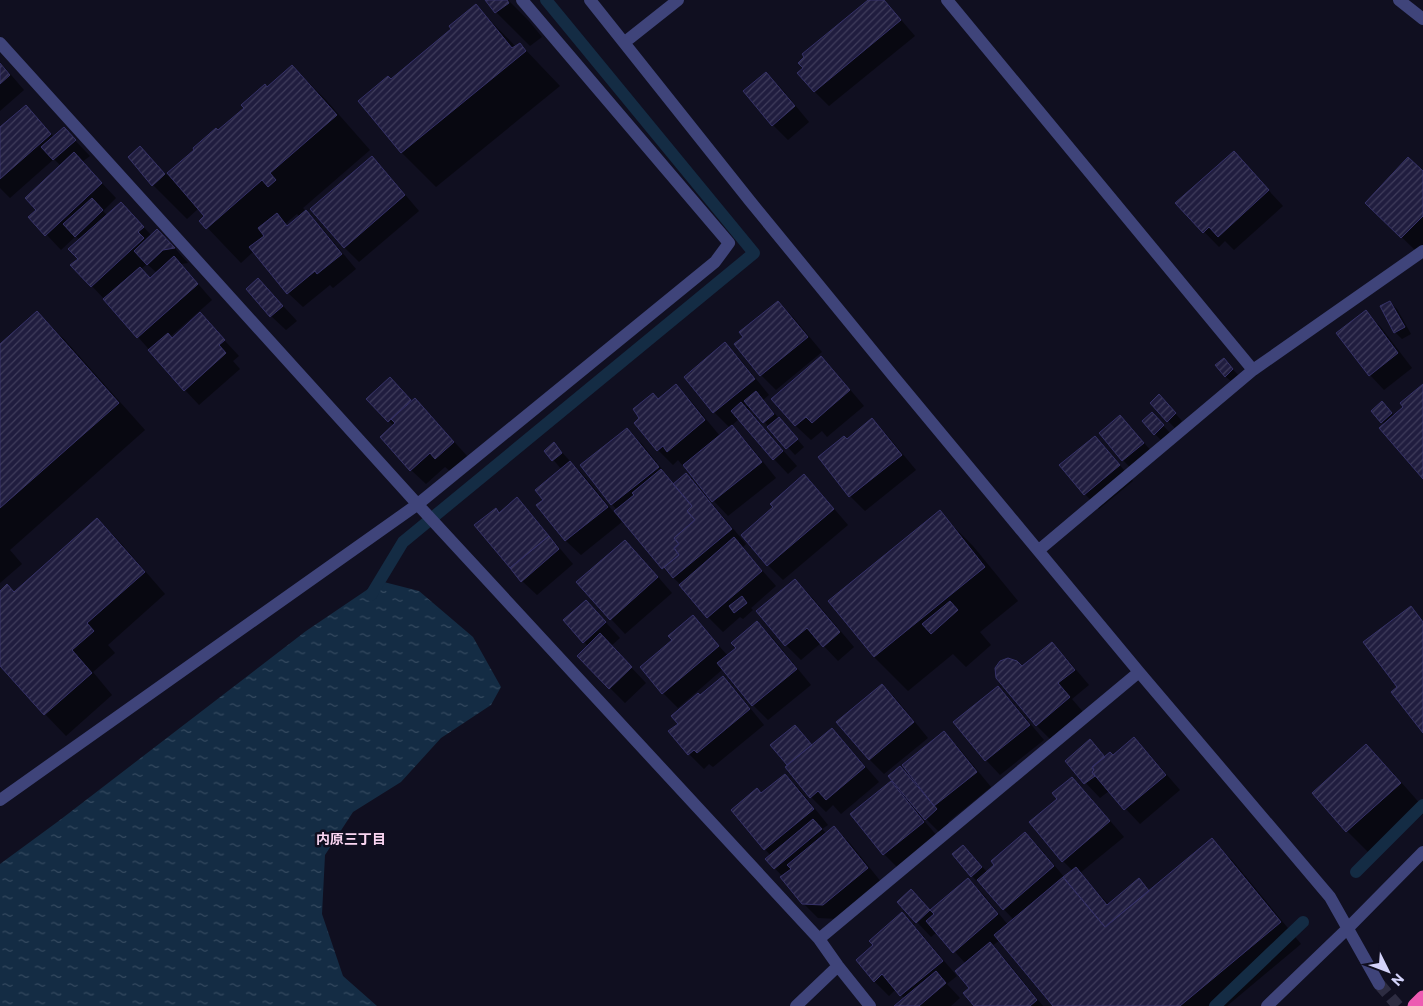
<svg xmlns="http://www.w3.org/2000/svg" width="1423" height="1006" font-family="Commissioner,'Noto Sans JP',sans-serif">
<defs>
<pattern id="water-ripples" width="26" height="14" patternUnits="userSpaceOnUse" patternTransform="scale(1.25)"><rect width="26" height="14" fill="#142c44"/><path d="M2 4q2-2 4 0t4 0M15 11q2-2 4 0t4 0" fill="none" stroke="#354a60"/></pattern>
<pattern id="building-hatch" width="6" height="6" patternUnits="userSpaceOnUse" patternTransform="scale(1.25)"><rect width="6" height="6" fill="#201d3f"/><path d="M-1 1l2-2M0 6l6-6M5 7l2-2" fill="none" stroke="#403d5c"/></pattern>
</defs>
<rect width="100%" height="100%" fill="#100f20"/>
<path fill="url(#water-ripples)" d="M380,581L419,591L473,637L501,687L491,705L441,738L401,782L353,812L325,855L322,914L343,976L377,1006H0V864L60,820L306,631Z"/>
<path fill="#0007" fill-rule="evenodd" d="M487,0H508L529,21L542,37L530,46L496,12Z
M870,0H884L915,36L829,106L815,92L804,69Z
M476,6L516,47L520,44L560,86L436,187L402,153L360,101L391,80L453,29Z
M0,62L24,90L0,111Z
M292,66L326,100L370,150L303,208L321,227L356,269L333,288L330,285L303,307L288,293L254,251L241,263L201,221L206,216L199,208L187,219L153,185L140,148L167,175ZM297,214L300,217L288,226L285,224Z
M766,74L781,88L809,122L788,140L773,125Z
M26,106L54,137L64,129L90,156L82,162L116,198L103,211L108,216L121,203L152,236L172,245L188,263L181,264L212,300L170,337L172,339L200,314L239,356L233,361L240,369L199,405L185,390L107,302L72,265L80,259V240L76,236L61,250L30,217L38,210L61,166L54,159L10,198L0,188V129ZM147,264L157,273L151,279L141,269Z
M372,158L386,172L419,211L359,262L344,247Z
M1248,168L1283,206L1234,250L1225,241L1219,247L1177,204Z
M1423,173V246L1417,252L1382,218Z
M273,295L297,321L286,330L271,316Z
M778,302L793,317L822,352L776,390L761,375L736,344Z
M1390,302L1397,309L1411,334L1402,339L1395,332Z
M1365,312L1380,326L1412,368L1384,390L1370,375Z
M37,313L64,339L145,430L10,550L22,564L0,583V346Z
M725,344L740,359L769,395L763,400L804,447L795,455L752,408L748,411L797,466L788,474L774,459L739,419L731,426L747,442L776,478L728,516L712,499L684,465L683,466L678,460L673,465L658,450L636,423L659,400L676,386L691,401L720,436L730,428L714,412L685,377Z
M821,358L836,373L864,406L827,437L822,431L811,440L796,426L773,399Z
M1224,360L1240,377L1233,383L1225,376Z
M1423,385V478L1385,425L1372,411L1382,403L1395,416Z
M404,393L412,402L430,415L468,457L451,472L445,467L426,484L411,470L394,426L368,399Z
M1166,403L1182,421L1175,428L1168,421Z
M1120,417L1135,432L1157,458L1137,475L1123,460Z
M872,420L887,435L916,470L865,511L850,496L819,457L847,440Z
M1159,421L1170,433L1162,441L1155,434Z
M627,429L642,444L674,484L686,474L700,489L746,544L742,548L776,586L751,608L753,610L743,619L740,617L723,632L708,617L681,585L663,568L612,504Z
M1095,437L1109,452L1133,481L1099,509L1085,494Z
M554,444L585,477L622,522L581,555L566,541L537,506L545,500L562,470L546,451Z
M804,476L819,491L848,525L783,580L768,565L742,535L775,507Z
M517,499L531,514L573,564L537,595L522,581L496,509L500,514Z
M939,512L973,546L1018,601L980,632L991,645L966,667L953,654L908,691L874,657Z
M97,519L119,541L165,594L108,645L115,653L93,672L112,695L66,736L45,714L0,664V593H14Z
M625,541L640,556L672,593L625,634L611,619Z
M795,580L810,595L854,647L838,661L821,643L801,660L786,645L757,611Z
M600,616L620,638L611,646L646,683L625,703L610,688L588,646L564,621Z
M693,617L728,656L737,649L757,622L772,637L811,685L768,720L753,705L723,669L678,708L663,693L674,640Z
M1052,644L1067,659L1089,685L1072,699L1084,713L1051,740L1036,725L1005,660H1013L1023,668Z
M723,678L737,692L764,725L713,767L709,764L704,769L689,754L670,731L679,724L700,696Z
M882,685L897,700L928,738L884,774L869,759Z
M998,688L1013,703L1044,740L1000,775L986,760Z
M795,726L813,745L832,730L847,745L879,782L841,814L833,805L826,812L811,797L789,765L772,745Z
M944,733L959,748L991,787L948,822L950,825L940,833L923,816L921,817L938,837L899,869L884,854L890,782L903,794L904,793L900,768L915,783L916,782Z
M1134,739L1149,754L1180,790L1140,824L1109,791L1100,798L1066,762L1090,741L1106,757L1113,756Z
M1366,746L1393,773L1423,807V814L1374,858L1347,831L1313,793Z
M785,775L800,790L828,825L822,829L827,834L834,828L849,842L882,883L838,919L818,918L803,903L783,877L766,859L771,856L732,810L762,794Z
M1072,779L1087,794L1124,837L1080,873L1109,905L1139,880L1150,892L1211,840L1233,861L1301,944L1227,1006H1055L1000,940L992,946L1005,959L1043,1006H976L966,964L937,932L931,937L917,922L926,905L931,911L968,879L983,894L1008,925L1014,920L972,876L963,846L987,872L1025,834L1040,848L1065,878L1073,871L1063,861L1059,799Z
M902,914L917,929L957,976L947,984L960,998L951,1006H896L905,999L896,989L889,996L874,981L875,945Z"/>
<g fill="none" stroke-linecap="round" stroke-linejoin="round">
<path stroke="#142c44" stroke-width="12" d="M371,595L403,542L754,253L546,0
M1356,872L1423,805
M1215,1006L1303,922"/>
</g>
<path fill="url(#building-hatch)" stroke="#363268" d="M485,0H507L509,3L495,13Z
M868,0H884L901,20L814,92L797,73L803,68L798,63L804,57L802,54Z
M476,4L512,48L520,43L526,51L401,153L358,101L388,76L391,79L451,29L449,26Z
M0,63L10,75L0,84Z
M292,65L337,115L270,173L276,180L268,187L262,180L206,229L199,221L204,216L167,173L194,150L193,148L216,128L218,130L244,108L241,105L265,84L267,87Z
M766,72L795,106L772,126L743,91Z
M26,105L51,134L0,179V127Z
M64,127L76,140L53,160L41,147Z
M140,146L165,174L152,186L128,157Z
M1234,151L1269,190L1218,237L1209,227L1203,233L1175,203Z
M74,152L102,183L45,236L28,217L36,210L25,198Z
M372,156L405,195L344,248L310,209Z
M1408,157L1423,171V216L1401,238L1365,203Z
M92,198L103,210L75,237L63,224Z
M121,202L144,227L138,232L144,238L91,287L70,265L78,259L68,249Z
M306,210L342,254L317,274L315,271L287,294L249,247L264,236L258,228L277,213L287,226Z
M157,229L175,248L163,250L147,265L134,251Z
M174,256L198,284L137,338L103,299L140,267L150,278Z
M258,278L283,306L270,317L246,289Z
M778,301L808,337L760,376L734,344L743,337L739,332Z
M1390,301L1405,327L1394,333L1380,306Z
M1366,310L1398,353L1369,376L1336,333Z
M37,311L119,403L0,508V344Z
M200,312L225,340L219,345L226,353L184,391L148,350L168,333L172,338Z
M725,342L755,379L713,413L684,377Z
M821,356L850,390L812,423L806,417L795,426L771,399Z
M1224,358L1233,369L1225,377L1215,365Z
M390,377L411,400L388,422L366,399Z
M676,384L705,420L667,452L663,446L657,451L634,423L639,418L633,409L653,393L658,399Z
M1423,384V479L1379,428L1403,407L1400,403Z
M756,391L774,414L763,423L744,401Z
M1159,394L1176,413L1167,422L1150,403Z
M415,398L454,442L435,459L430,453L410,471L380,437L395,423L391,419Z
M1382,401L1392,413L1381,423L1371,411Z
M741,402L783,451L773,460L731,411Z
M1152,412L1164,425L1154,435L1142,421Z
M1120,415L1144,443L1122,461L1099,433Z
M779,417L798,439L786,449L767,427Z
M872,418L902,455L849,497L818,457L844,436L847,439Z
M732,425L762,462L712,502L683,465Z
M627,428L659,467L611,505L580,465Z
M1095,436L1120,465L1084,495L1059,465Z
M554,442L562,453L552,461L544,451Z
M570,461L608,507L565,541L536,505L543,500L535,490Z
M661,469L692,506L687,511L695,520L674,538L679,544L674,548L679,555L662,569L614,511L634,495L632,493Z
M686,473L732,529L673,578L664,567L679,555L674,548L679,544L674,538L695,520L687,511L692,506L673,484Z
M804,474L834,509L767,566L741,535L773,507L770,504Z
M517,497L549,536L510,568L474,525L496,508L499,513Z
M940,510L985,567L874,657L828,601Z
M97,518L145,572L87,623L94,631L72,650L92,673L44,715L0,666V591L7,584L14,592Z
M549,536L559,549L521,582L510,568Z
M734,537L762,571L707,618L679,585Z
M625,540L658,577L610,620L576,582Z
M795,579L840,632L823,647L807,628L785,646L756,611Z
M742,596L747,603L734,613L729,606Z
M586,600L606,622L583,643L563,620Z
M950,601L958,610L931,634L922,624Z
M1411,606L1423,622V733L1391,692L1397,687L1363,642Z
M693,615L719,646L662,694L640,667L672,640L668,636Z
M757,621L797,669L752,706L717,663L736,648L731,643Z
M600,633L632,667L609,689L577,656Z
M1052,642L1075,670L1058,683L1070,697L1036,726L996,678L995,668L1000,661L1008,658L1017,661L1022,666Z
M723,676L750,709L697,753L694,750L688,755L668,731L678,724L671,716L698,693L700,695Z
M882,684L914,722L869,760L836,722Z
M998,686L1030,725L985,761L953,722Z
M795,725L812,745L787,765L770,745Z
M832,728L865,767L826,800L818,791L810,798L785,767Z
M944,731L977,772L934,806L902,765Z
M1134,737L1166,775L1124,810L1092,772L1094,770L1092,767L1110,752L1113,755Z
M1090,739L1105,757L1092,767L1094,770L1092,772L1095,776L1084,784L1065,761Z
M1366,744L1401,783L1346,832L1312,793Z
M900,766L937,809L925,820L888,776Z
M785,774L814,809L764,850L731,810L757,788L761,793Z
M1072,777L1110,821L1062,862L1029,822L1057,799L1052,793Z
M891,781L924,822L883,855L850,814Z
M813,819L822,829L774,869L765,859Z
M834,826L868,868L823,905L802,904L780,877L791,869L787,865Z
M1025,832L1054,866L1003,910L977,880L994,865L991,861Z
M1212,838L1281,922L1180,1006H1053L994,935L1063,877L1105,927Z
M963,845L982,867L971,877L952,854Z
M1076,867L1107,905L1139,878L1149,891L1105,927L1063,877Z
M968,878L998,914L953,953L926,921L934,914L930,910Z
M911,889L930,910L916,923L897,902Z
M902,912L943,961L900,996L882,974L874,982L856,960L873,945L869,941Z
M990,942L1037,1000L1030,1006H974L963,993L969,988L955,971Z
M936,971L946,983L919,1006H894Z"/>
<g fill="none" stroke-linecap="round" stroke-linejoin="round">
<path stroke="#2d2c41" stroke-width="12" stroke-dasharray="12 6" stroke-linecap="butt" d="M1379,984L1398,1006"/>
<path stroke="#3f447a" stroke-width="12" d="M590,0L750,201L894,377L1139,672L1330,897L1379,984
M947,0L1253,370
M1399,0L1423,19
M625,42L678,0
M0,43L420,507L819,939L838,966L870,1006
M1039,550L1253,370L1423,251
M0,800L418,504L715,262L729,243L522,0
M819,939L1139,672
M796,1006L838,966
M1267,1006L1347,929L1423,852"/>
<path stroke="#ed5bb2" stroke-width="15" d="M1415,1006L1423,998"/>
</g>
<g text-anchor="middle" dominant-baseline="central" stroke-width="5" stroke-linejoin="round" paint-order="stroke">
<g font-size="14" font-weight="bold" fill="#fad5f1" stroke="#100f20">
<text x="351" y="838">内原三丁目</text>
</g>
</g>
<g transform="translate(1388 971) rotate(132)" stroke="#100f20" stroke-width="4" paint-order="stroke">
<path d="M0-4L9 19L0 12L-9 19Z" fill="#d3d3fa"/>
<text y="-8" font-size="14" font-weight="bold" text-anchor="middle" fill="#d3d3fa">N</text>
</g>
</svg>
